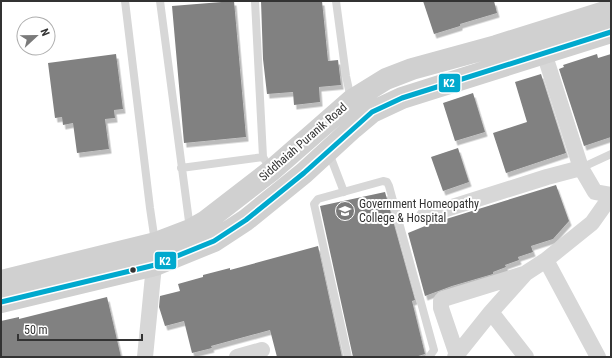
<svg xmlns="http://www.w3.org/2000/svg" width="612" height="358" font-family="'Roboto Condensed',sans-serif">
<defs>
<filter id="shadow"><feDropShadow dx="2.5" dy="4.5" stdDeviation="0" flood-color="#0004"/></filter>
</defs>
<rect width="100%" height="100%" fill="#fff"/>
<path fill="#818181" filter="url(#shadow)" d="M234,1L246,137L184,143L172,6Z
M261,1H322L328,61L338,60L341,85L319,87L320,102L294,105L293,92L267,94L263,59Z
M423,1H494L497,13L460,24V26L434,34Z
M116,54L123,109L114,110L115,118L105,119L109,149L77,153L73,123L63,125L62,117L55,118L48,63Z
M597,54L598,58L611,54V137L584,146L559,69L564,67L563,65Z
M541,74L566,153L506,173L493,133L527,122L515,82Z
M473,93L485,132L455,141L443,103Z
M458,148L469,182L443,191L431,157Z
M556,185L569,221L553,239L531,246L533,252L518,257L519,260L505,265L506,267L493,272V274L452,286L425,296L408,233L430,224Z
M385,192L415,300L412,301L425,354L415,357H353L320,206Z
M318,246L342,357H277L270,330L211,346L212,348L192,353L184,321L165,326L159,307L160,296L180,291L178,284L203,277V275L230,268V270Z
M107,297L121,357H1V321L19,317V319Z"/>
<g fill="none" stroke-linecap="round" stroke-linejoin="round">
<path stroke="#d7d7d7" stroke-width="8" d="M125,1L150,208L155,242
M160,1L190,229
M255,1L263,157L271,170
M336,1L346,76L351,99
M329,153L344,192
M181,168L263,157
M581,168L611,154
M348,357L314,204L318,199L383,181L387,182L389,186L434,350L429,357"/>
<path stroke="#d7d7d7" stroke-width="16" d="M544,53L581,168L595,192L611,195
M424,216L547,177L581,168
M546,260L598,357
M491,312L526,357
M457,355L441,308V301L443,299L524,274
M145,357L155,255
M237,357L262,350
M455,357L491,312L526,273L546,260L592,223L611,196"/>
<path stroke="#d0d0d0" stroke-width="22" d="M1,281L156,243L190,230L206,221L272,170L352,100L386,79L412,69L496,46L611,10
M1,302L155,265L214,241L246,220L304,173L353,128L372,112L402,98L611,32"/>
<g stroke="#fff" stroke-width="8">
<path id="bus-1" d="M1,302L155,265L214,241L246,220L304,173L372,112L402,98L611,32"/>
</g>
<use href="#bus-1" stroke="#00a9ce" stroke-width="5"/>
</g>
<defs>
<g id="university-disc" transform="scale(1)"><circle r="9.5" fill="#7a7a7a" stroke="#fff"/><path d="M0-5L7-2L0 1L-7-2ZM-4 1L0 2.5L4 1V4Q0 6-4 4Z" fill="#fff"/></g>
</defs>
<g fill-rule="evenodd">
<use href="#university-disc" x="345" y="211"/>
</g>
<circle fill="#333" stroke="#fff" stroke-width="1.5" cx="133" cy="270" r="3.5"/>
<g text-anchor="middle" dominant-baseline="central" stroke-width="4" stroke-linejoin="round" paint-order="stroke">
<g font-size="12" fill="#333" stroke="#fff">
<text transform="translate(303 142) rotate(-41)">Siddhaiah Puranik Road</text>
</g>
<g font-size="12" fill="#333" stroke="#fff" text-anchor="start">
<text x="359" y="204">Government Homeopathy<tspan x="359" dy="14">College &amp; Hospital</tspan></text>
</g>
</g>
<g stroke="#fff" stroke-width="1.5">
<rect x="438" y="73" width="23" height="20" rx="4" fill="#00a9ce"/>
<rect x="154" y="251" width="23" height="19" rx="4" fill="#00a9ce"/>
</g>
<g font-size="11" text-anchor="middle" font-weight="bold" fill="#fff">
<text x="449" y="87">K2</text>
<text x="165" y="265">K2</text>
</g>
<rect width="612" height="358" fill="none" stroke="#333333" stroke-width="4"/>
<g transform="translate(36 36) rotate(68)"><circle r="19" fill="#ffffff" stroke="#adadad"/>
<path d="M0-3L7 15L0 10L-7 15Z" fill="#7a7a7a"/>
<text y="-6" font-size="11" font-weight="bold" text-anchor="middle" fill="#333333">N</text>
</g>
<path d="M18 334v6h124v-6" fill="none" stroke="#333333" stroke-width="2"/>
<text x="24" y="334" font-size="12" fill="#333333" stroke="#ffffff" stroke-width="3" paint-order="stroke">50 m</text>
</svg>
